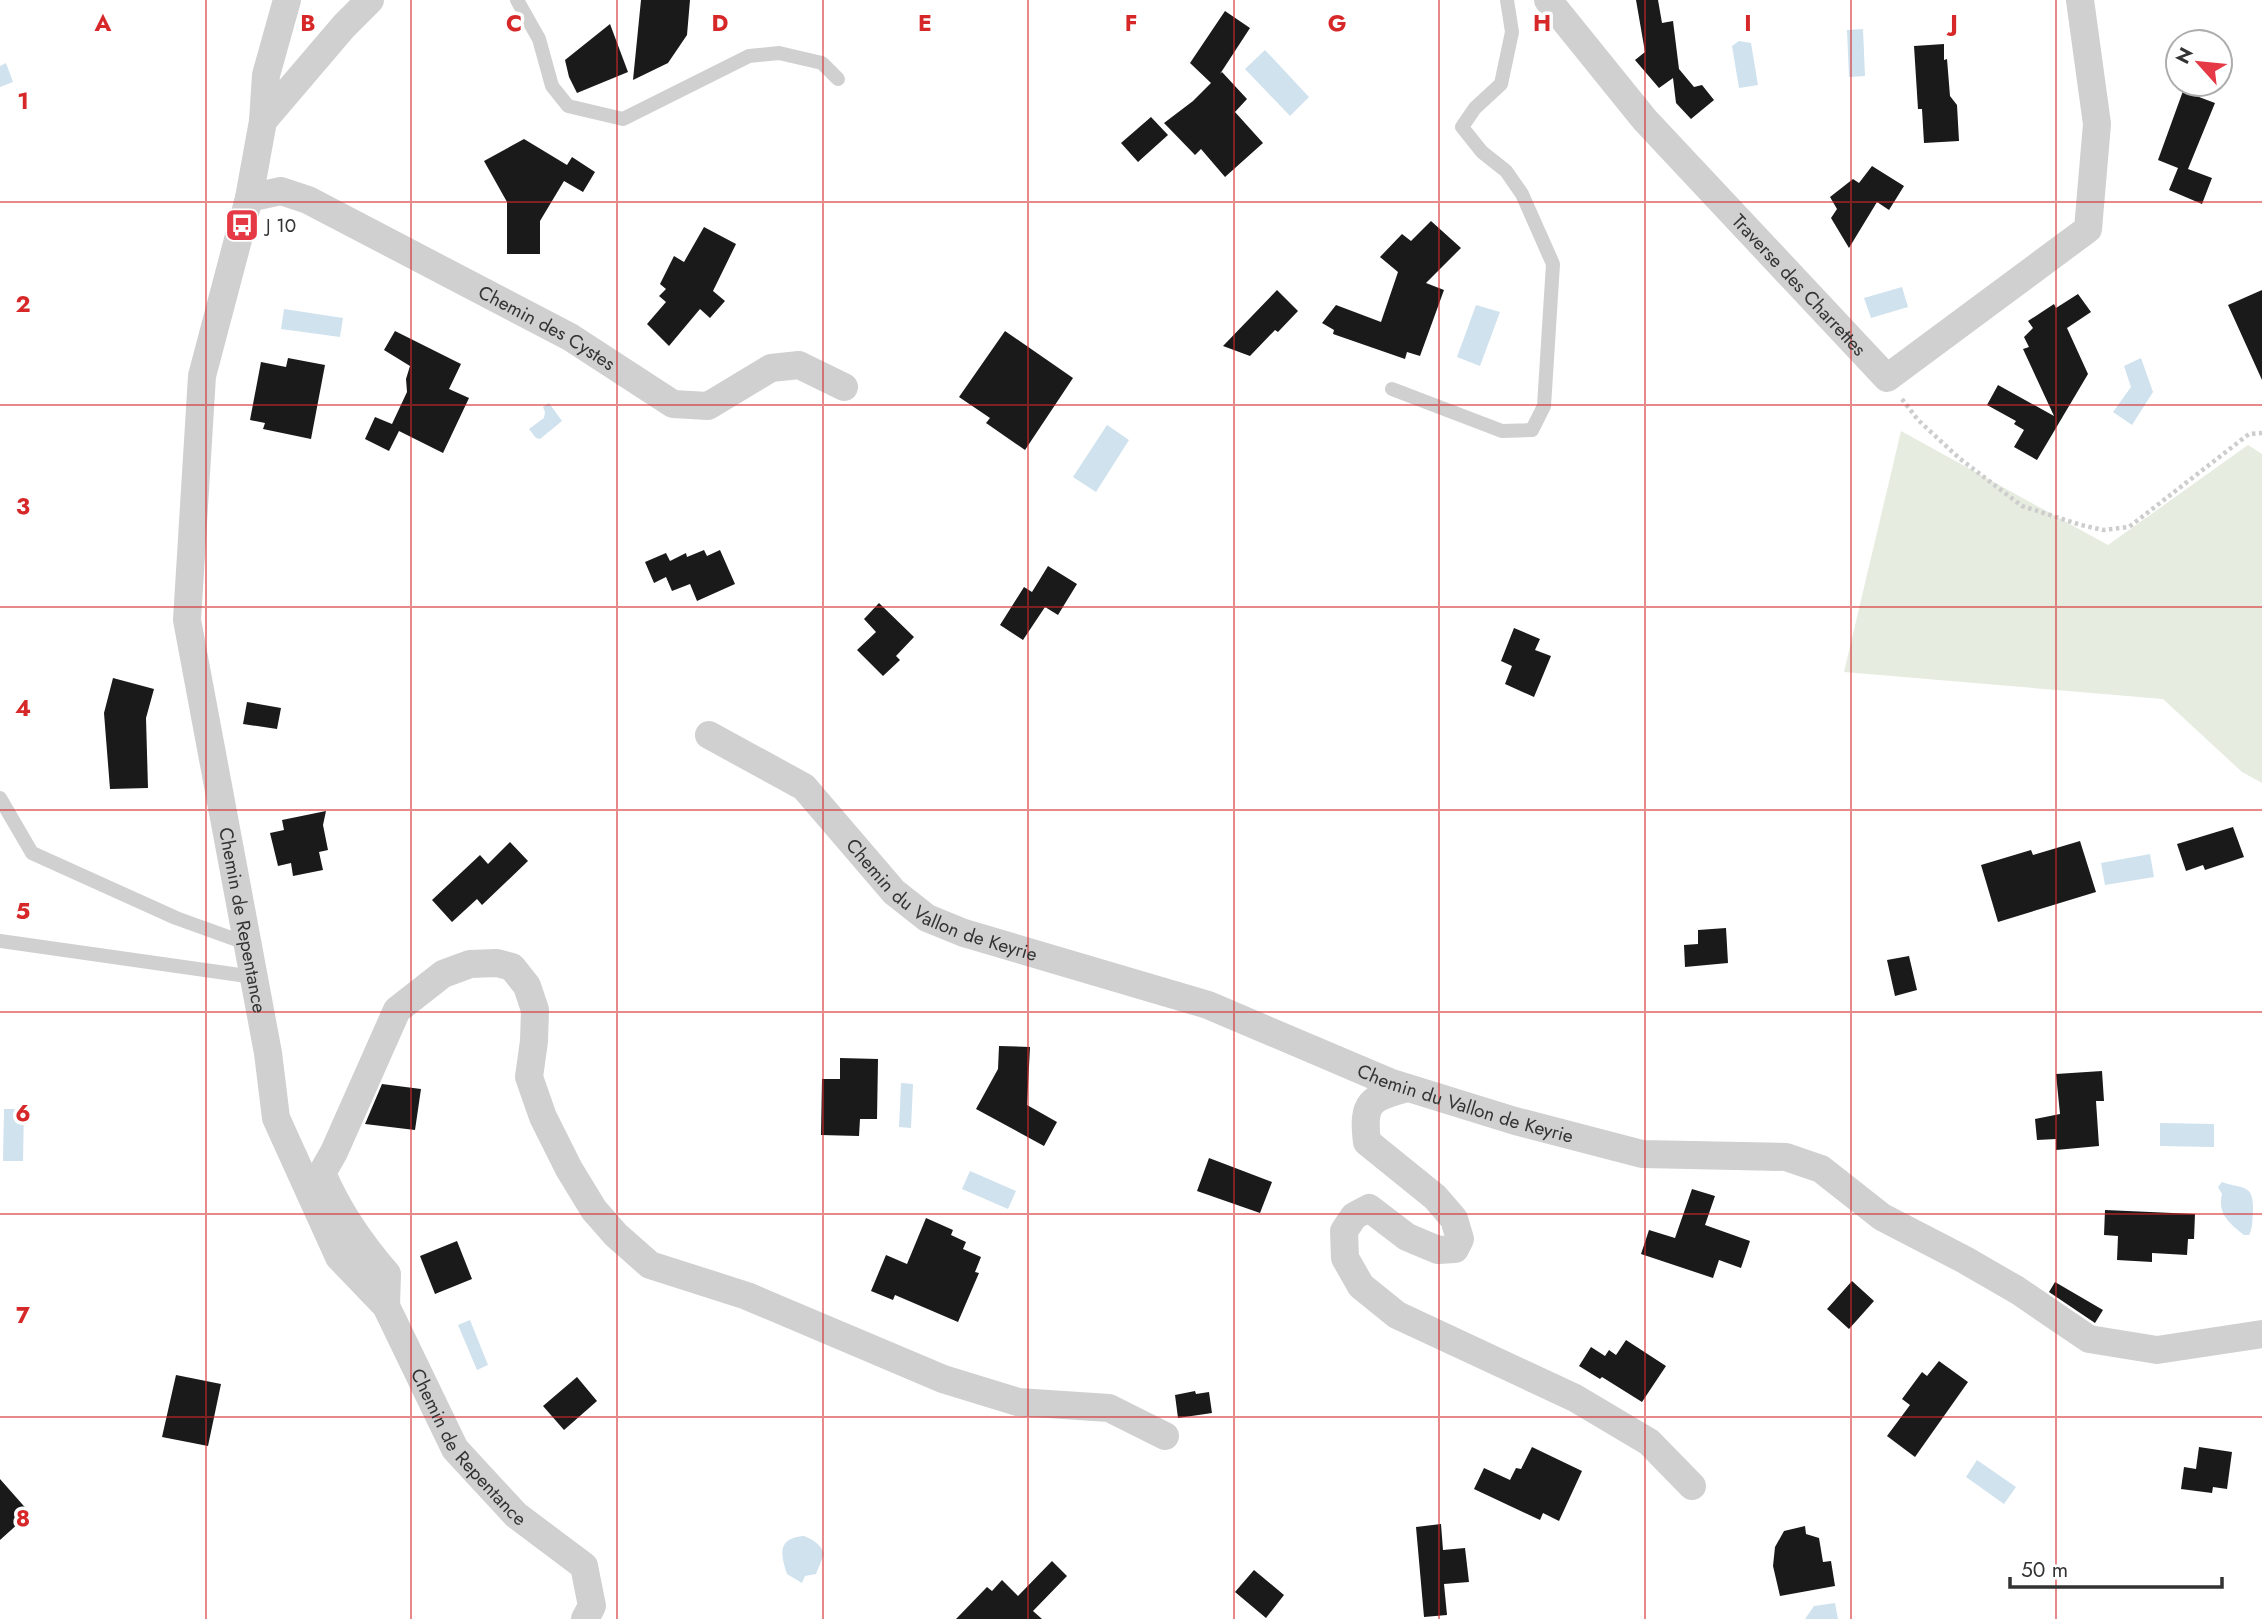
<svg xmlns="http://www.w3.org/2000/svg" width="2262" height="1619" font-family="Jost,sans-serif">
<rect width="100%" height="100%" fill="#fff"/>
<path fill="#e6ecdf" d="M1901,431L2108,545L2248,445L2262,454V783L2242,772L2163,699L1844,672Z"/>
<path fill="#cfe2ee" d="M1863,29L1865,76L1849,77L1847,30Z
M1739,41L1751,43L1758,85L1739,88L1732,46Z
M1265,50L1309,97L1290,116L1245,69Z
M6,63L13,82L0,87V66Z
M1902,287L1908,307L1871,318L1864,298Z
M1476,305L1500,312L1480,366L1457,357Z
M284,309L343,318L340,337L281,329Z
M2141,358L2153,392L2132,425L2113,412L2131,387L2124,366Z
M549,403L562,421L540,439L536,438L529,429L544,418L545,412L543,407Z
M1107,425L1129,440L1096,492L1073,477Z
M2150,854L2154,877L2105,885L2101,863Z
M901,1083L913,1084L911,1128L899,1127Z
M4,1109H24L23,1161H3Z
M2160,1123L2214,1124V1147L2160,1146Z
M970,1171L1016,1191L1008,1209L962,1189Z
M2222,1182C2243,1190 2254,1182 2253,1212C2252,1220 2253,1228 2249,1235H2244C2230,1224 2217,1214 2222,1194L2218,1187Z
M470,1320L488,1365L477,1370L458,1325Z
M1977,1460L2016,1487L2004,1504L1966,1477Z
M804,1536C813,1540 821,1544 824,1554L816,1574L805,1576L802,1583L787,1574C781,1556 776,1538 804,1536Z
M1835,1603L1838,1619H1805L1814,1606Z"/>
<path fill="#1a1a1a" d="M641,0H690L687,35L668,63L633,80Z
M1636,0H1658L1662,23L1673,21L1679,69L1694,87L1702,85L1714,100L1691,119L1676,103L1673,78L1659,88L1635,60L1645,52Z
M1225,11L1250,28L1220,74L1222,72L1247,99L1235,112L1263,143L1225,177L1201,149L1195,155L1164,123L1193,101L1211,83L1190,63Z
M610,24L628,72L577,93L569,77L565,60Z
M1944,44V60L1947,59L1950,96L1957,105L1959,141L1924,143L1922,109H1918L1914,46Z
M2183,91L2215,103L2188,169L2212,178L2202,204L2169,190L2178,168L2158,160Z
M1151,117L1168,135L1138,162L1121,143Z
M524,139L567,165L572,157L595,172L583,192L564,181L540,221V254H507V202L484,161Z
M1872,166L1904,186L1889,210L1877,202L1849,248L1831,218L1837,209L1830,197L1853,179L1859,183Z
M1431,221L1461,248L1426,283L1444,290L1420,356L1407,352L1405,359L1333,334L1334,330L1322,323L1336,305L1381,322L1398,272L1380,257L1402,234L1411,241Z
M704,227L736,244L713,291L725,301L710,318L700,309L669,346L647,324L666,302L659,296L666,289L660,284L674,256L684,262Z
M1277,290L1298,311L1278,332L1275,330L1250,356L1223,346Z
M2262,290V380L2228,305Z
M2078,294L2091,312L2067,328L2088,374L2037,460L2014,447L2024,430L2014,424L2016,421L1987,405L1998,385L2054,416L2023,349L2029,347L2024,337L2033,328L2028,321L2054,304L2056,308Z
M395,331L461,364L449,389L469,398L443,453L399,431L389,451L365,439L375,417L392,424L407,392L406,379L410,366L384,350Z
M1005,331L1073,378L1025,450L986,423L990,418L959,397Z
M288,358L325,365L311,439L263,429L265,423L250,420L261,362L286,367Z
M704,550L707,556L720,550L735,584L697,601L690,584L672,591L666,577L654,583L645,562L666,553L670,561L686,553L687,557Z
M1048,566L1077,584L1058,615L1045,607L1023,640L1000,625L1024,587L1032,592Z
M879,603L914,637L896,656L900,660L883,676L857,650L876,632L864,619Z
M1514,628L1540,639L1535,650L1551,656L1534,697L1505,684L1512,666L1501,661Z
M113,678L154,689L146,718L148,788L110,789L104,713Z
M247,702L281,708L277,729L243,724Z
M326,811L323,825L328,850L319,852L323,870L293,876L291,863L278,866L270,833L284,830L282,820Z
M2233,827L2244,857L2205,870L2203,865L2186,871L2177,844Z
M2080,841L2096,892L1998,922L1981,865L2031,850L2033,855Z
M510,842L528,861L482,905L477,899L452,922L432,900L480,855L488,864Z
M1726,928L1728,963L1685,967L1684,945L1698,944V930Z
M1909,956L1917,990L1895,996L1887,960Z
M999,1046L1030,1047L1027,1105L1057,1122L1044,1146L976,1109L998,1069Z
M840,1058L878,1059L877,1119H860L859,1136L821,1135L822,1079H840Z
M2102,1071L2104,1101H2096L2099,1146L2056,1150V1139L2037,1140L2035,1119L2060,1114L2056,1074Z
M382,1084L421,1089L415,1130L365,1124Z
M1209,1158L1272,1182L1260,1213L1197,1191Z
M1692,1189L1715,1196L1705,1225L1750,1241L1741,1268L1719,1260L1713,1278L1641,1254L1649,1230L1675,1238Z
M2105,1210L2195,1214L2194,1239H2188L2187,1255L2152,1253V1262L2117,1260L2118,1236L2104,1235Z
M926,1218L953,1230L951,1235L966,1242L963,1249L981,1257L975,1272L979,1273L958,1322L895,1295L893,1300L871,1291L886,1255L907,1264Z
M457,1241L472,1279L435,1294L420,1256Z
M1852,1281L1874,1301L1849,1329L1827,1309Z
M2055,1282L2103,1310L2095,1323L2049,1292Z
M1626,1340L1666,1366L1642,1402L1602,1377L1600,1379L1579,1366L1591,1347L1605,1356L1609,1350L1616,1355Z
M1939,1361L1968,1382L1915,1457L1887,1436L1910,1405L1902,1399L1922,1372L1927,1376Z
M176,1375L221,1384L208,1446L162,1437Z
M577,1377L597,1401L564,1430L543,1406Z
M1195,1391L1196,1394L1209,1392L1212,1413L1178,1418L1175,1395Z
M1532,1447L1582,1471L1559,1521L1543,1513L1540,1520L1474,1489L1484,1468L1510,1480L1516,1468L1521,1469Z
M2199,1447L2232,1452L2227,1489L2213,1487L2212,1493L2181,1489L2184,1467L2196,1469Z
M0,1479L30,1513L0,1540Z
M1441,1524L1443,1550L1465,1548L1469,1582L1444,1584L1447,1615L1424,1617L1416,1527Z
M1805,1526L1806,1534L1819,1538L1823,1562L1831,1561L1835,1586L1780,1596L1773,1566L1775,1547L1784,1531Z
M1052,1561L1067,1576L1033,1611L1042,1619H956L987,1587L992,1591L1002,1580L1018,1596Z
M1254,1570L1284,1595L1266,1618L1235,1592Z"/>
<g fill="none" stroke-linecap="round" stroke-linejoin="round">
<path stroke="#cdcdcd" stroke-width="4.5" stroke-dasharray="3.5 3.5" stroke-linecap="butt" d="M1902,399L1918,420L1959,458L2022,506L2081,525L2103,530L2129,527L2249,434L2262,433"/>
<path stroke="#d0d0d0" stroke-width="14" d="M517,0L539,39L552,86L568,106L623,119L749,56L779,53L822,63L838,79
M1392,389L1502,431L1532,430L1544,406L1553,264L1522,194L1506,171L1482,152L1462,127L1475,108L1501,84L1512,32L1507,0
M0,798L32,853L176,918L248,944
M0,941L254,977"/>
<g stroke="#d0d0d0" stroke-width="28">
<path id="s1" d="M287,0L266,75L263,121L249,198L202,376L187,620L268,1053L276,1118L339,1257L386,1306L455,1449L516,1515L584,1566L592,1606L585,1619"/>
<path id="s2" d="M1548,0L1645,120L1887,378L2088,229L2097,124L2080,0"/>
<path d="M263,121L344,26L370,0"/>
<path id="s3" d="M249,198L281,191L308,200L570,337L673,404L708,406L771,368L799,365L844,387"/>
<path id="s4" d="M709,735L804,787L894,892L927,918L964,933L1208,1005L1389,1082L1515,1121L1642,1154L1786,1157L1821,1169L1882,1217L1965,1260L2017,1290L2089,1339L2157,1350L2262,1334"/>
<path d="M1407,1088C1370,1098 1362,1102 1367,1142L1435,1197L1454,1219L1460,1239L1455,1249L1438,1250L1407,1237L1369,1208L1354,1216L1344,1231L1345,1258L1361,1286L1397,1315L1575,1398L1649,1442L1692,1486"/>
<path d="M386,1306L387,1274C360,1243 338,1211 322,1173L334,1152L397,1010L443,974L470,964L497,963L512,967L527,986L535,1010L534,1041L529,1077L543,1117L569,1169L594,1210L616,1235L650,1265L747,1296L943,1379L1018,1402L1109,1408L1165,1436"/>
</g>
</g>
<path fill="none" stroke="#d62828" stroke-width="2" stroke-opacity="0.55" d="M206,0V1619M411,0V1619M617,0V1619M823,0V1619M1028,0V1619M1234,0V1619M1439,0V1619M1645,0V1619M1851,0V1619M2056,0V1619M0,202H2262M0,405H2262M0,607H2262M0,810H2262M0,1012H2262M0,1214H2262M0,1417H2262"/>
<defs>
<g id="bus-square" transform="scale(1.75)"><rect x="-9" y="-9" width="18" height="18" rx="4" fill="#e63946" stroke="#fff"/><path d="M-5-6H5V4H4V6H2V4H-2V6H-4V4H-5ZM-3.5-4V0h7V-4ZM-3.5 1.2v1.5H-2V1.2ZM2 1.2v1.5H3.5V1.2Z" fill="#fff"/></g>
</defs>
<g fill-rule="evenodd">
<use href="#bus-square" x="242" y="225"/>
</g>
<g text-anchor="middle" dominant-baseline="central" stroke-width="7" stroke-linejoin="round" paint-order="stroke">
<g font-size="19" fill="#333" stroke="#fff" text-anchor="start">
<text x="266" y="225">J 10</text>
</g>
<g font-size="19" fill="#333" stroke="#fff">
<text stroke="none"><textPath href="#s2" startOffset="380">Traverse des Charrettes</textPath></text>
<text stroke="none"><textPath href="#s3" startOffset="332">Chemin des Cystes</textPath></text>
<text stroke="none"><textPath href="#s4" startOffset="292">Chemin du Vallon de Keyrie</textPath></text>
<text stroke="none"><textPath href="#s1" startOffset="936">Chemin de Repentance</textPath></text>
<text stroke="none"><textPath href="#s4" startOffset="859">Chemin du Vallon de Keyrie</textPath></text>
<text stroke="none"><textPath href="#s1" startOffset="1522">Chemin de Repentance</textPath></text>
</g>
</g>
<g font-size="23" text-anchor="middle" font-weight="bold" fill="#d62828" stroke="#fff" stroke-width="7" stroke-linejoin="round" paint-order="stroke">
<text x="103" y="31">A</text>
<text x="308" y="31">B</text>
<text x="514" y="31">C</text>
<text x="720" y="31">D</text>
<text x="925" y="31">E</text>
<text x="1131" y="31">F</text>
<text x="1337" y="31">G</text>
<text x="1542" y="31">H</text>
<text x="1748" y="31">I</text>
<text x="1954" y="31">J</text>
<text x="23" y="109">1</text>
<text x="23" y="312">2</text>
<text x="23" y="514">3</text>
<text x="23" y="716">4</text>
<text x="23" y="919">5</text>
<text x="23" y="1121">6</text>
<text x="23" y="1323">7</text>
<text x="23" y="1526">8</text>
</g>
<g transform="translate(2199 63) rotate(297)"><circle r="33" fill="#ffffff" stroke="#adadad" stroke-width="2"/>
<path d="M0-5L12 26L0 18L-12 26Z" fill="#e63946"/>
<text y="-10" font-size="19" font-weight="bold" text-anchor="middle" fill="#333333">N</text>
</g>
<path d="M2010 1577v10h212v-10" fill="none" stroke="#333333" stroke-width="3.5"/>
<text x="2021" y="1577" font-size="21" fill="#333333" stroke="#ffffff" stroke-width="5" paint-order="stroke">50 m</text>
</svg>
